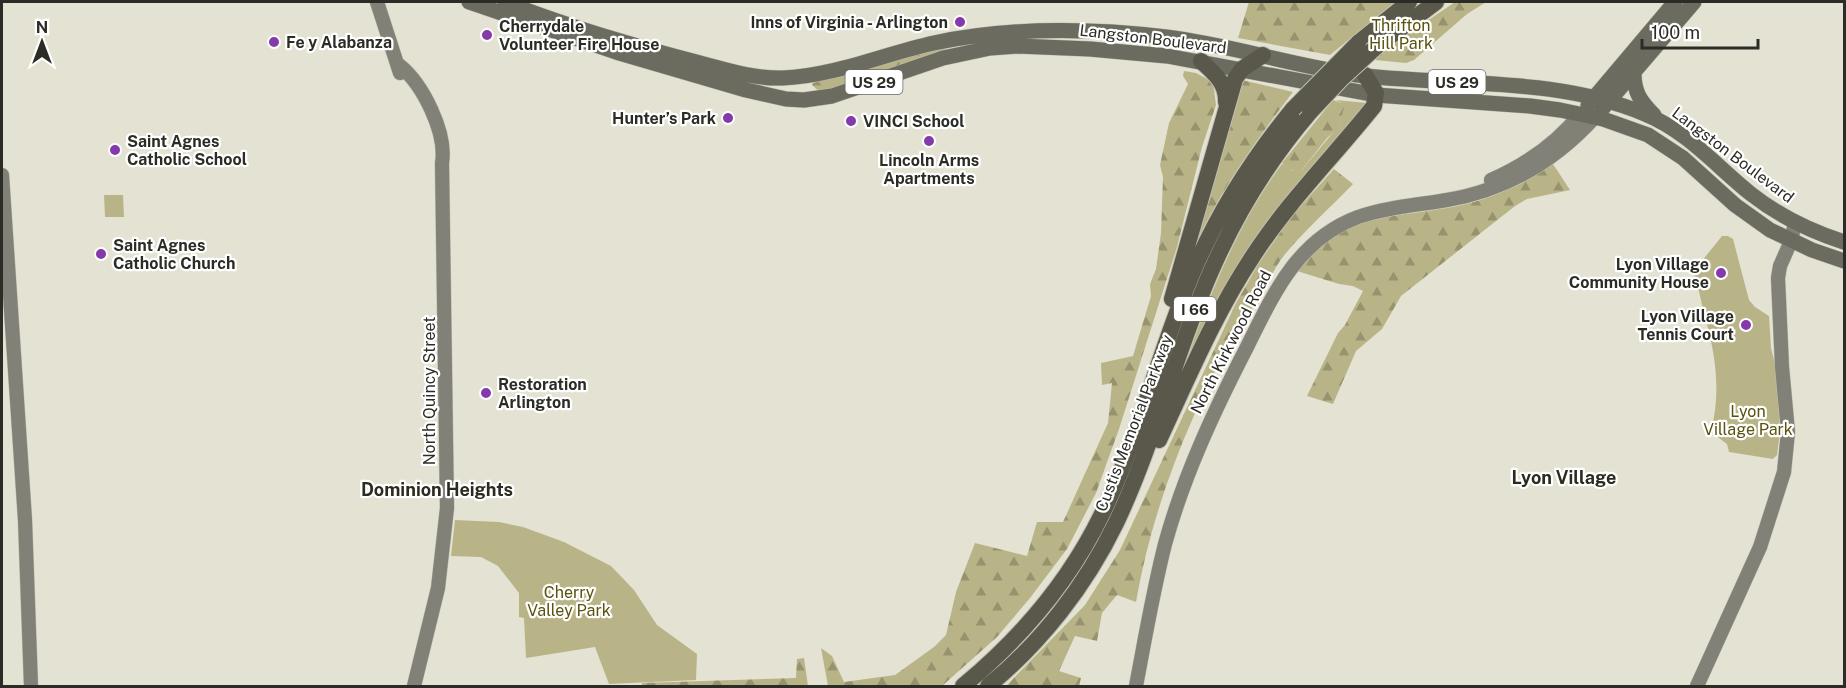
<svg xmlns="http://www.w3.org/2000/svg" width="1846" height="688" font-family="'Public Sans',sans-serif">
<defs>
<pattern id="forest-firs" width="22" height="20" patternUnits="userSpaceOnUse" patternTransform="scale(1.5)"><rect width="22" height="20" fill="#b9b487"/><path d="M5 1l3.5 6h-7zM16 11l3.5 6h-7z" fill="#97936e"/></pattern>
</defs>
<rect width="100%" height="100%" fill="#e3e2d3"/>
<path fill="#b9b487" d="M1336,100L1367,103L1341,135L1184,368C1209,296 1237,225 1282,164L1292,171H1301L1340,124L1342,103Z
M104,195H123L124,217H105Z
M1722,236H1728L1733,239L1749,300L1755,307L1769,316L1771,348L1776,368L1780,432L1777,455L1773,459L1729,452L1727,444L1711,432C1721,392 1716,356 1705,317C1701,302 1699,287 1693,272Z
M455,520L499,522L523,527L564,542L611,566L634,590L657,625L697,654L696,680L609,684L595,647L526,658L524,618L519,617V593L498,566L481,557L451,556Z"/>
<path fill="url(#forest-firs)" d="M1249,2H1395L1330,55L1238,38Z
M1455,2H1486L1467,14L1414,60L1406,63L1375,60L1389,47Z
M945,48V52L821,93L812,85L813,83L855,69Z
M1184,71L1196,73L1213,82L1216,105L1202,147L1177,247L1119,429L1096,493L1067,549L1030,598L997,637L942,686H828L821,648L832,656L844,682L895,675L934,647L946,635L956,592L975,543L1027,556L1037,522H1063L1108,423L1112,383L1102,385L1101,363L1133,356L1151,296L1150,284L1156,269L1161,233L1163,177L1160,165L1169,123L1188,84L1183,76Z
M1242,80L1293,92C1256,140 1221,190 1195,245Z
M1333,100L1342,103L1344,107L1339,127L1327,138L1301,171C1293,172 1287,170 1282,163Z
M1553,164L1570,190L1527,199L1515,206L1401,296L1382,329L1356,351L1333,404L1307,396L1338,333L1345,325L1363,291L1353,286L1339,284L1297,271C1348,210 1387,220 1457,206C1491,199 1525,184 1553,164Z
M1334,169L1353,184C1331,207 1307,228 1286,253C1275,266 1269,281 1261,295C1255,306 1246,315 1240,325C1191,411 1153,504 1136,602L1117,595L1102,613L1097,641L1075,636L1059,671L1081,678L1079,686H1006L1085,605L1120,550L1236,303L1259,263L1291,217Z
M804,658L808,686H642V683L796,678L797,659Z"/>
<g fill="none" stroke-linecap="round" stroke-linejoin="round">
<g stroke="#bebeb0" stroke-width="15">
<path id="secondary" d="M377,2L400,73
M399,65C423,84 447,133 442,163L447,508L438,588L414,686
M2,175L25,520L31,686
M1491,180C1525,165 1557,143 1580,114
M1136,686C1145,639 1153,591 1165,544C1184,475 1214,411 1247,347C1274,293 1297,240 1358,217C1387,207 1418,205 1447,200C1506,190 1555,161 1595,117
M1697,686L1760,547L1784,472L1788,432L1782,367L1778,278L1780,266L1791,241L1795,223"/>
</g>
<g stroke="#bebeb0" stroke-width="16">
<path id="primary" d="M469,2L616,52L746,90L786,99L804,100L832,96L943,58L990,48L1018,46L1090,49L1167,56L1376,95L1530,106L1560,110L1603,119L1648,135L1683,158L1735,205L1770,230L1812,250L1844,261
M505,2C568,27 634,46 700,63C727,70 754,79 783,78C834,76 884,54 934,43C1009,27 1089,28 1166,37C1233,45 1299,68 1366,76C1459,86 1557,77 1645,114C1687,131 1716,166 1751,194C1779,216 1810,231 1844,242
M1634,73C1634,92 1640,101 1654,115
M1588,105L1675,2
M1602,109L1694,2"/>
</g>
<g stroke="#bebeb0" stroke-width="18">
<path id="highway" d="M1358,43L1409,2
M1377,46L1436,2
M1201,61C1213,72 1227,83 1226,102
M1172,299L1235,79L1242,69L1263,55
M1159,440C1188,378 1215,313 1253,256C1288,202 1334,156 1374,106L1376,93L1365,75
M963,686C1021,638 1069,582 1102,514C1140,436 1160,347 1195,267C1220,209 1253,158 1293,109
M988,686C1041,643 1086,585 1116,523C1155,441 1175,352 1212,269C1237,212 1269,160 1310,112"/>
</g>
<use href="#secondary" stroke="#828178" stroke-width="14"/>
<use href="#primary" stroke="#6c6b5f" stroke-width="15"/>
<use href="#highway" stroke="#59584b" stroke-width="16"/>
<g stroke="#bebeb0" stroke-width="18" stroke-linecap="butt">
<path id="highway-bridge" d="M1293,109L1358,43
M1310,112L1342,78L1377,46"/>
</g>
<use href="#highway-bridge" stroke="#59584b" stroke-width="16"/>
</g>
<g fill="#8539aa" stroke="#fff" stroke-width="2">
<circle cx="960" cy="22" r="6"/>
<circle cx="487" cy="35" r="6"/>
<circle cx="274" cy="42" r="6"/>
<circle cx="728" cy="118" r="6"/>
<circle cx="851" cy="121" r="6"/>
<circle cx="929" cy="141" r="6"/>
<circle cx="115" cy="150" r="6"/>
<circle cx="101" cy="254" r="6"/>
<circle cx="1721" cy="273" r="6"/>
<circle cx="1746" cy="325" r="6"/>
<circle cx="486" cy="393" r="6"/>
</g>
<g text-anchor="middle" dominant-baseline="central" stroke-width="4.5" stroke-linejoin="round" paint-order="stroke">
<g fill="#fff" stroke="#6b6b67" stroke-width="1.5">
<rect x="845.5" y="70" width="57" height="24" rx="4.5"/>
<rect x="1428.5" y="70" width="57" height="24" rx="4.5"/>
<rect x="1174" y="297" width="42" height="24" rx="4.5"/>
</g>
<g font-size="15" font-weight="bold" fill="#2c2c26">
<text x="874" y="82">US 29</text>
<text x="1457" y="82">US 29</text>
<text x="1195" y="309">I 66</text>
</g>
<g font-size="16" font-weight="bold" fill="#2c2c26" stroke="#fff" text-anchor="start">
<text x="948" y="22" text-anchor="end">Inns of Virginia - Arlington</text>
<text x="499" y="26">Cherrydale<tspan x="499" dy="18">Volunteer Fire House</tspan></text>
<text x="286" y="42">Fe y Alabanza</text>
<text x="716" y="118" text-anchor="end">Hunter’s Park</text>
<text x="863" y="121">VINCI School</text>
<text x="127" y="141">Saint Agnes<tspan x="127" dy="18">Catholic School</tspan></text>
<text x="929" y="160" text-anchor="middle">Lincoln Arms<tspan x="929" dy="18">Apartments</tspan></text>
<text x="113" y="245">Saint Agnes<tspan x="113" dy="18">Catholic Church</tspan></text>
<text x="1709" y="264" text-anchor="end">Lyon Village<tspan x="1709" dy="18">Community House</tspan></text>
<text x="1734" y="316" text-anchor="end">Lyon Village<tspan x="1734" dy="18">Tennis Court</tspan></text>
<text x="498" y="384">Restoration<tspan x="498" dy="18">Arlington</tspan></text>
</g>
<g font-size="16" fill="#5a520d" stroke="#fff">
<text x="1401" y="25">Thrifton<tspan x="1401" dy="18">Hill Park</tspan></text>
<text x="1748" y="411">Lyon<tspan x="1748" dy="18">Village Park</tspan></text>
<text x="569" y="592">Cherry<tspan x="569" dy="18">Valley Park</tspan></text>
</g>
<g font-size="16" fill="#2c2c26" stroke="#fff">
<text transform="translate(1153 39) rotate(7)">Langston Boulevard</text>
<text transform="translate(1733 155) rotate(37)">Langston Boulevard</text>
<text transform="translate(1231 342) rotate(-63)">North Kirkwood Road</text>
<text transform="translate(429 391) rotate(-90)">North Quincy Street</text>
<text transform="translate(1134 423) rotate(-69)">Custis Memorial Parkway</text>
</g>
<g font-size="18" font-weight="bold" fill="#2c2b1f" stroke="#fff">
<text x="1564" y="477">Lyon Village</text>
<text x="437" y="489">Dominion Heights</text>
</g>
</g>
<rect width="1846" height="688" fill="none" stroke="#2c2c26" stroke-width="6"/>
<g transform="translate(42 42)" stroke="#ffffff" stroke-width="4.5" paint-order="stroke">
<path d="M0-4.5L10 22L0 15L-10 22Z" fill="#2c2c26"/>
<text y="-9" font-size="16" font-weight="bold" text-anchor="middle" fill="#2c2c26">N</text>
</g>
<path d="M1642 39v9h116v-9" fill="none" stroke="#2c2c26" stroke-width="3"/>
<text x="1651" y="39" font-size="18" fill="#2c2c26" stroke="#ffffff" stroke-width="4.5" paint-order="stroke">100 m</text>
</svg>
